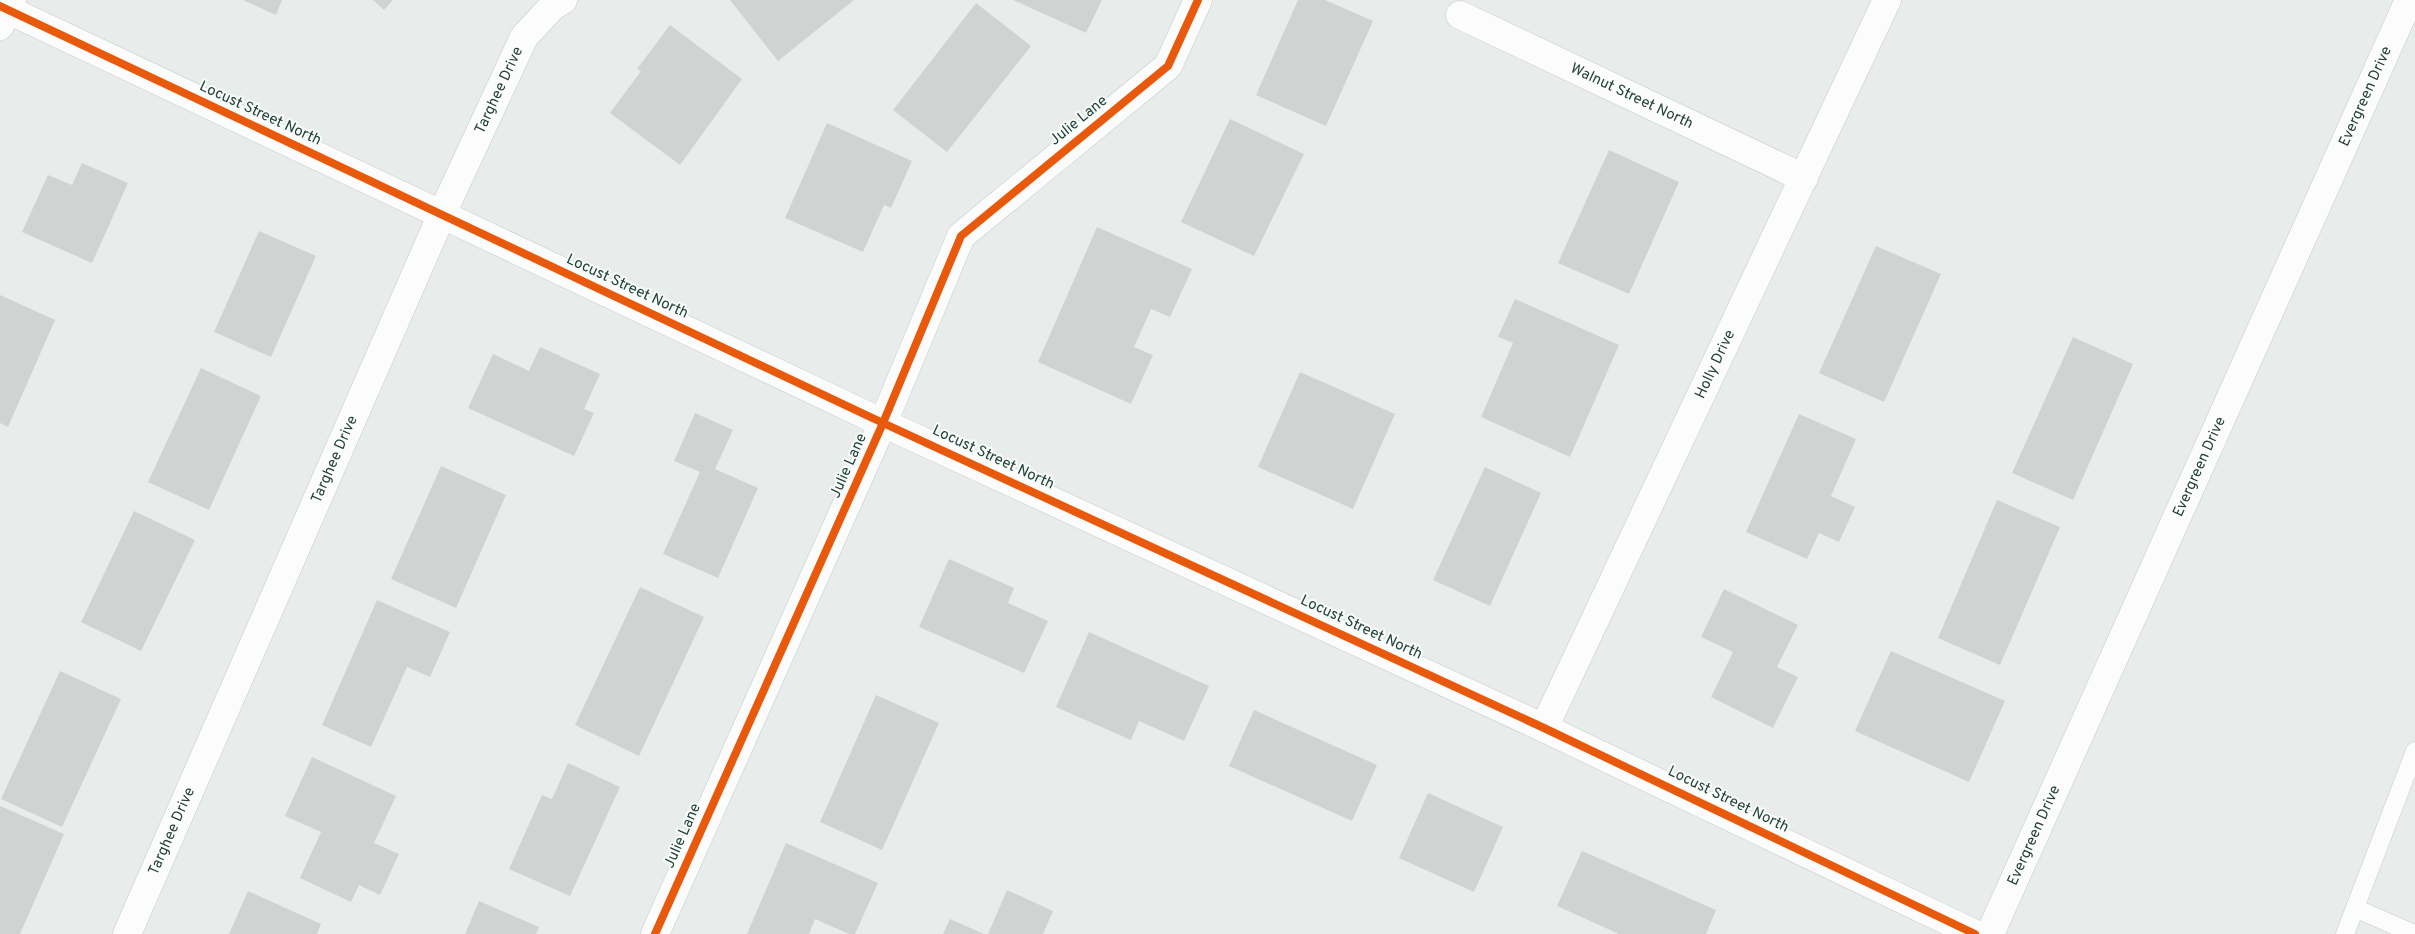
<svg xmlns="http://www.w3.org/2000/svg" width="2415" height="934" font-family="Overpass,sans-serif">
<rect width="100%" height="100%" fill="#e8edeb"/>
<path fill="#cfd4d2" d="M243,0H282L276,15Z
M373,0H393L384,10Z
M730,0H854L778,61Z
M1013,0H1102L1086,33Z
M1298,0H1325L1373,21L1326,126L1256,95Z
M976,3L1031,46L947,152L893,110Z
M670,25L742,79L680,165L610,113L641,71L637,69Z
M1230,119L1304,154L1254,256L1181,222Z
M827,123L912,161L891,208L884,205L863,252L785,218Z
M1609,150L1679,182L1629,294L1558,263Z
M82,163L128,183L92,263L22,232L48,175L72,185Z
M1097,227L1192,269L1170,317L1151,309L1134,347L1153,355L1131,404L1038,362Z
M259,231L316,256L271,357L214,332Z
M1876,246L1941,274L1884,402L1819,373Z
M0,295L55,320L8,427L0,423Z
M1515,299L1619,345L1570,457L1481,417L1513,343L1498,337Z
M2073,337L2133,364L2073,500L2012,473Z
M540,347L600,374L584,409L594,413L574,456L468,408L493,354L529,371Z
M201,368L261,396L209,510L148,482Z
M1300,372L1395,414L1353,509L1258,467Z
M695,413L733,430L715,469L758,488L718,578L663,554L700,472L674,461Z
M1799,414L1856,439L1831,496L1855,507L1839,542L1819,533L1807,559L1746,532Z
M441,466L506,495L456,608L391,579Z
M1485,467L1541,493L1490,606L1433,580Z
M1997,500L2060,527L2000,665L1938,638Z
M134,511L195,540L141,651L81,622Z
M949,559L1014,588L1008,603L1048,621L1024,673L919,627Z
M640,587L704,617L639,756L575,725Z
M1724,589L1798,625L1777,667L1798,677L1773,728L1711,697L1733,652L1701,637Z
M377,600L450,632L430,677L407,667L371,747L322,725Z
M1089,632L1209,686L1184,741L1139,721L1131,740L1056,707Z
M1891,651L2005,701L1969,782L1855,731Z
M60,671L121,699L62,827L1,799Z
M876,695L939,723L882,850L820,822Z
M1254,710L1377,765L1352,821L1229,766Z
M312,757L396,796L374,843L399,854L380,895L359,885L351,902L300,878L321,832L285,816Z
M568,763L620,787L570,896L509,869L542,795L552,799Z
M1428,793L1503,827L1474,892L1399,858Z
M0,806L64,834L20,934H0Z
M786,843L878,883L855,934H849L815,919L809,934H747Z
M1582,851L1716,910L1706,934H1619L1557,906Z
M1007,890L1053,911L1043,934H988Z
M248,891L321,924L317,934H229Z
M479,901L539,927L536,934H465Z
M950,919L984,934H943Z"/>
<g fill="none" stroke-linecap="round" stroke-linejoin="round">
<g stroke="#c5cac8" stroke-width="19">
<path id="service" d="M2355,908L2414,934
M2345,934L2415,751"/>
</g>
<g stroke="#c5cac8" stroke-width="29">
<g id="minor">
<path id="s1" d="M1460,15L1804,178"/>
<path d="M0,26L12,0"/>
<path id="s2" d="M1544,728L1887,0"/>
<path id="s3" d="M127,934L442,214L524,37L553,6L563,0"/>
<path d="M655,934L883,423L961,236L1168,66L1198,0"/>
<path id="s4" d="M1990,934L2409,0"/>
</g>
</g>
<g stroke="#c5cac8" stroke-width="29">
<path id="tertiary" d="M0,6L883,423L1544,728L1975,934"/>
</g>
<use href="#service" stroke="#fcfcfc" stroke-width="18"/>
<use href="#minor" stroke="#fcfcfc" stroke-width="28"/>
<use href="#tertiary" stroke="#fcfcfc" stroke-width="28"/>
<g stroke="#f7fbf9" stroke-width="11">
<path id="cycleway" d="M0,6L883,423L1544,728L1975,934
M655,934L883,423L961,236L1168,66L1198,0"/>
</g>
<use href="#cycleway" stroke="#e8590c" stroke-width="8"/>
</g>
<g text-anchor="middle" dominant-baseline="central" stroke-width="4" stroke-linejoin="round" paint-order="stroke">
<g font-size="15" fill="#24423a" stroke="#f7fbf9">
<text stroke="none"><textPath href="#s3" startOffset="922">Targhee Drive</textPath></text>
<text stroke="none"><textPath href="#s1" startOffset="190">Walnut Street North</textPath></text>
<text stroke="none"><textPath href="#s4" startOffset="918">Evergreen Drive</textPath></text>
<text transform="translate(260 114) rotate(25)">Locust Street North</text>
<text transform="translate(1079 121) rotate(-39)">Julie Lane</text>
<text transform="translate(627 287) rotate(25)">Locust Street North</text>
<text stroke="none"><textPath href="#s2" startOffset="402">Holly Drive</textPath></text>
<text transform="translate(993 458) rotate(25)">Locust Street North</text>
<text stroke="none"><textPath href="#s3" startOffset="518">Targhee Drive</textPath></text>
<text transform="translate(849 466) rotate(-66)">Julie Lane</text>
<text stroke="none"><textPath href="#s4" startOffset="512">Evergreen Drive</textPath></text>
<text transform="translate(1361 628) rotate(25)">Locust Street North</text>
<text transform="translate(1728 800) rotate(26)">Locust Street North</text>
<text stroke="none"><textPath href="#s3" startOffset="112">Targhee Drive</textPath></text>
<text transform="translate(683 836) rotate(-66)">Julie Lane</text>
<text stroke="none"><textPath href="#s4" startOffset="108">Evergreen Drive</textPath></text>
</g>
</g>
</svg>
